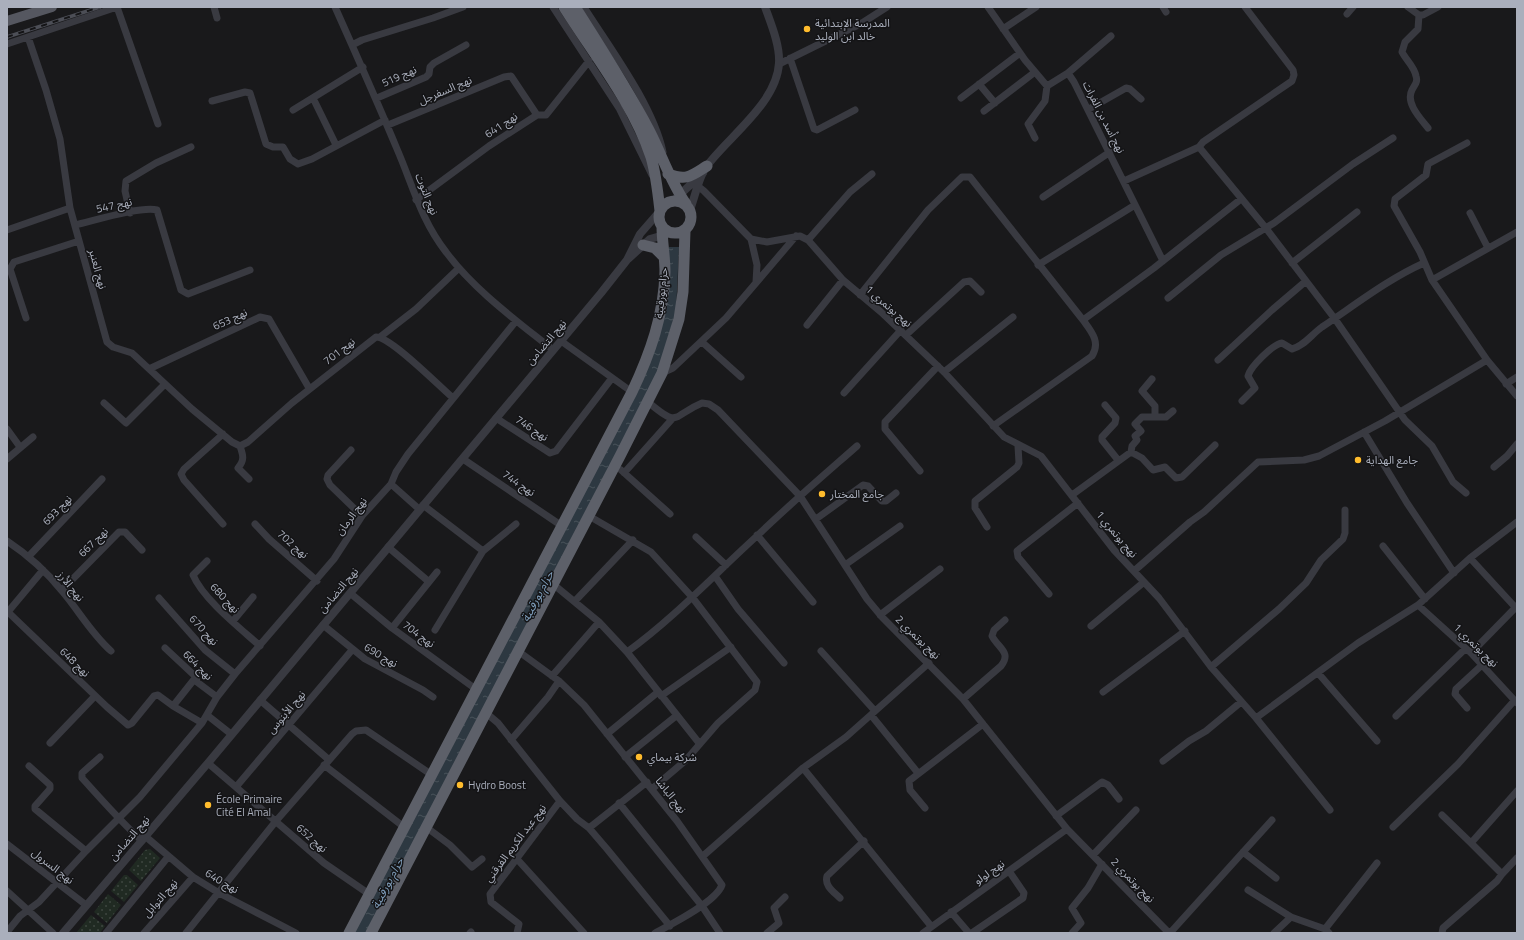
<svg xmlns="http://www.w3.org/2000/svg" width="1524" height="940" font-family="'Titillium Web','Noto Sans Arabic',sans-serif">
<defs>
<pattern id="garden-dots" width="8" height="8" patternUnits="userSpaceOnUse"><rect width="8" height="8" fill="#202a22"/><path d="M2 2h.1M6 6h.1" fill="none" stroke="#3e4640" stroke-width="1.8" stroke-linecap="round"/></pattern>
<pattern id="water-ripples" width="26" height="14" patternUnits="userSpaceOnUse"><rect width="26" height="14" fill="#2d3841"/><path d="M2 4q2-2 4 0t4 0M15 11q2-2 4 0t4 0" fill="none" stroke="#49525a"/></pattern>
</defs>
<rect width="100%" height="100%" fill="#19191b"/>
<path fill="url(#garden-dots)" d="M150,849L160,858L141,881L129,870L145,850Z
M124,875H127L138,885L124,902L111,891Z
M108,894L121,905L107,923L94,912Z
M91,915L105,926L100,933H76Z"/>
<path fill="url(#water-ripples)" d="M669,247H679L676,311L656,377L366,933H354L641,381L669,265Z"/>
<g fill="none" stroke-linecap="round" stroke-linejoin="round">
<path stroke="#393a41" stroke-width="7" d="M117,7L158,124
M214,7L217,18
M335,7C356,54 377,101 397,149C413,186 421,220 446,252C474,290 517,321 553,350
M553,7L619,108L652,175
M584,7C610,48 653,105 663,152
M988,7L1025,60L1047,86L1068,73L1074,82L1163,261
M1163,7L1166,12
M1408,7L1419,15
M1347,14L1353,7
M1419,15L1418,29L1405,42L1402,52C1406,60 1414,66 1416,76C1418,82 1415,84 1412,90C1405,103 1421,119 1428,128
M1419,15H1423L1438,7
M1003,29L1036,7
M28,37L46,90L60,139L70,208L107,342L113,347L132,353L192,409L232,442L240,446
M7,44L117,7
M352,45L362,40L433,18L463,7
M790,58L814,129L817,130L855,110
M779,64L862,23L887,7
M1068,73L1111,36
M979,84L995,103
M313,98L336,145
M377,98L426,77L429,74L430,67L434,63L466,45
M961,98L1020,53
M212,101L245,92L250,93L266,144L273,147H283L290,159L298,164L312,159L385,120
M1089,109L1126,88L1130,89L1141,99
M293,110L363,67
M984,111L1035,72
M388,125L504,77L511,76L537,115
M1035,138L1028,124L1045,101L1047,86
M1467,143L1428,164L1426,175L1395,199L1394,206L1420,252L1432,280L1487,360L1517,396
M1199,147L1265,227L1335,319L1405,420L1432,446L1453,482L1466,493
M1124,181L1199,147L1203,142L1292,81L1294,75L1293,70L1245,7
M694,183L704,191L751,239L767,242L800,236L808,240L843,280L881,312L944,372L1004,437L1041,456L1114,550L1159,598L1211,667L1256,718L1330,810
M1043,197L1110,152
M416,200L489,146L537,115H546L589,61
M130,213L125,191L126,181L156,163L191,147
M1470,213L1488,248
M75,225C93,221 141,206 157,210L181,290L188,294L250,270
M7,230L70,208
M751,239L757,265L756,282
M808,240L850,192L872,174
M1292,263L1357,212
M1038,265L1135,205
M1432,280L1517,232
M860,295L928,210L962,177H970L1083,320C1091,331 1101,342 1092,356L993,426
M1168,298L1221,255L1274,223L1353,164L1393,138
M26,318L10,269L14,262L79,241
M1083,320L1154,268L1241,199
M807,325L843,280
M906,335L964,282L970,281L981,292
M380,337L416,309L459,268
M561,341L632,392
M702,342L741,377
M1218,360L1272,310L1306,281
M149,369L260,317L269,319L309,388
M944,372L1013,317
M662,373L673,368L726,318L796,236
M1152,379L1142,391L1155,406V417
M1506,384L1517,377
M844,393L901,330
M1242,401L1255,388L1248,376C1250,367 1273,344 1282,343L1292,349C1304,346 1312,334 1322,327C1355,305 1388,279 1424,263
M648,402C680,429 671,416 702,403L709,404L718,410L800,496L867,599L882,617L963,699L1067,829L1169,933
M104,403L126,423L165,384
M1105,405L1116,418L1115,423L1102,437V440L1118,460
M496,418L550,453L556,451L612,378
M7,429L20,447
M1364,432L1407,503L1454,573
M240,446L248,442L292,403L376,337C390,336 440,387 453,398
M240,446C243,455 245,460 238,468L249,479
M351,450L328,475L327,479L330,485L362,516
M1131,452L1132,446L1137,440L1135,436L1141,431L1135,424L1142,417H1166L1173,411
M7,459L33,437
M463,459L562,526
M1494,467L1507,456L1517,444
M621,470L670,514
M920,471L885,429V422L938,366
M624,473L673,418
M391,484L419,509
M1072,495L1131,452L1142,458L1153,470L1165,467L1176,478L1182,477L1215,445
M423,505L483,551
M589,516L651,552L692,597L757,682L755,690L718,723L686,760L652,789
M816,519L863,485L868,486L882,501H886L896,493
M223,524L184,480L181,474L184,469L223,434
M255,524L269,539L317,581
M987,527L975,508V501L1017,467L1019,463L1018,446
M757,535L813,602
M696,537L726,565
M7,541C28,555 46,571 62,591C79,611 91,633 111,651
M1383,546L1425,599
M388,547L428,581
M29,556L102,479
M1470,558L1515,607
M207,561L193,575C203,599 240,628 260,646
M845,565L900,526
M1134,571L1190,522L1204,512L1258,462L1304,460L1319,456L1385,421L1487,360
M715,576L738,609L784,663
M553,584L599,622L627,652L699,743
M62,590L119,532H125L142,550
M350,593L392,628L477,690
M1049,594L1018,557L1017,551L1078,503
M159,598L205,650L235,674
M575,601L633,540
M1418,605L1471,653L1517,703
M8,612L107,707L128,725L132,723L154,696L158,695L173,706
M7,613L43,570
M880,615L940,569
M233,621L253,597
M323,625L365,659L423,690L433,697
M1091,626L1144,582
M392,628L437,572
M435,630L483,551L516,524
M165,648L196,677L197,682L217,697
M518,651L559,681L584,705L677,821L722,885C716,902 672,924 655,933
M821,651L875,711
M627,652C674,618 715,574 758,535C790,504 824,475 857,446
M1471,653L1517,606
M1211,667L1279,609L1306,583L1321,560L1343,539L1345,533V510
M1318,673L1377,741
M552,676L599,622
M196,677L173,706L202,723
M1103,692L1185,631
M661,696L731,647
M963,699L1001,666C1012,652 998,648 992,636L994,630L1005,620
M260,700L328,759
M1467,708L1455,694L1456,689L1482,665
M485,712L498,723L560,801L577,819L589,828L607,849L670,926
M207,715L231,734
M871,715L918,773
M1396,716L1465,649
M1256,718L1358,643L1418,605L1470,558L1517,522
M607,734L658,692
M511,740L548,697L559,681
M50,743L95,696
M100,757L82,773V778C102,800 120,821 142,841
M625,757L676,716
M1163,761L1189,741L1206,731L1241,702
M208,763L324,863L369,894
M324,765L404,827
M29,766L50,785V789L35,806V809L86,851
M803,768L931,926
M236,787L352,650
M619,803L702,906L720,933
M925,808L910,790L909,781L983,724
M1442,815L1471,843
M1056,816L1102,782L1108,785L1119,799
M426,827L450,845L472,867L482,859
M1393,827L1458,764L1514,701
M589,828L647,782
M145,836L193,877L219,893L296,933
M7,844L86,905
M1243,852L1276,878
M1093,855L1136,810
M703,856L803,768L846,737L929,663
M517,859L584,933
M1502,874L1517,858
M1248,890L1291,917
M7,891L53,933
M840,898C834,892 824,886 827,876L864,841
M951,912L969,933
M1325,929L1377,863
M7,932L20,916L39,902L86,851L140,797L202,723L217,697L235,674L334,559L362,516L391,484L396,472L408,454L516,321
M106,933L168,857
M144,933L193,877
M186,933L276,821L352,734L356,731L366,730L432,775
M470,933L471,932
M517,933L519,924L491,902L490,894L560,801
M767,933L779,923L774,908L785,897
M923,933L1067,829
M972,933L1023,898L1024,893L1009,871
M1072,933L1081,923L1072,908L1088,888L1102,864
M1170,933L1272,820
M1274,933L1291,917L1325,929L1329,933
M1442,933L1443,928L1497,881L1502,874L1471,843L1517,791"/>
<path stroke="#393a41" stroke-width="8" d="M673,201L703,173
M690,210C695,197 698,179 706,167C728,137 777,103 779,63C780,45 771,24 765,7
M628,259L650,239L671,233
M63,933L208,763L601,293L627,260L640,234L660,211"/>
<path stroke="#555760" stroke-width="10" d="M7,21L52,7"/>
<path stroke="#5d6069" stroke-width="11" d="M564,7C594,55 633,103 651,157C656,174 658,193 660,211
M575,7C601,48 627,88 649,130C662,155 670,181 686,204
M668,174C687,181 691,176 707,166
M659 217a16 16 0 1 1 32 0a16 16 0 1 1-32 0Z
M643,245L655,248L664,257
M349,933L632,392C650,354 664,315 665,272C665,257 662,242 662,226
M371,933L620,456L662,373L679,319L683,292L685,231"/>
<g stroke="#4c4e56" stroke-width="3.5">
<path id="rail" d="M7,37L100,7"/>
</g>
<use href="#rail" stroke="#141416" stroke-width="2" stroke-dasharray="6" stroke-linecap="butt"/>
</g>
<g fill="#ffbc2d" stroke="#141416" stroke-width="1.5">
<circle cx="807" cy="29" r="4"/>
<circle cx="1358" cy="460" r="4"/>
<circle cx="822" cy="494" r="4"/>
<circle cx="639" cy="757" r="4"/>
<circle cx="460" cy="785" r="4"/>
<circle cx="208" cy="805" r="4"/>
</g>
<g text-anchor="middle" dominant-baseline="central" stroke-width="3" stroke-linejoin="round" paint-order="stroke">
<g font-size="11" fill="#aaafbc" stroke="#141416" text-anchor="start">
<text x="815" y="23">المدرسة الإبتدائية<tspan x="815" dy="13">خالد ابن الوليد</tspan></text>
<text x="1366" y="460">جامع الهداية</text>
<text x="830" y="494">جامع المختار</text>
<text x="647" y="757">شركة بيماي</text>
<text x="468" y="785">Hydro Boost</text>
<text x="216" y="799">École Primaire<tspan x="216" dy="13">Cité El Amal</tspan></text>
</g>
<g font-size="11" fill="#aaafbc" stroke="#141416">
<text transform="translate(399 76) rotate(-24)">نهج 519</text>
<text transform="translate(445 90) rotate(-23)">نهج السفرجل</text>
<text transform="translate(1104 117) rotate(63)">نهج أسد بن الفرات</text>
<text transform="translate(501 125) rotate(-34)">نهج 641</text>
<text transform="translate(427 194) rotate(68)">نهج التوت</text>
<text transform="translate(114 205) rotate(-12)">نهج 547</text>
<text transform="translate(98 269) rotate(75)">نهج العنبر</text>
<text transform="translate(661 293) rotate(-84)">حزام بورقيبة</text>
<text transform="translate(889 306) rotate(41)">نهج بوتمري 1</text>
<text transform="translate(230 319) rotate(-25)">نهج 653</text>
<text transform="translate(546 342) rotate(-50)">نهج التضامن</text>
<text transform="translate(339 351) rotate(-38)">نهج 701</text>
<text transform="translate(532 428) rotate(33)">نهج 746</text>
<text transform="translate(519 483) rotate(34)">نهج 744</text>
<text transform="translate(57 510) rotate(-46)">نهج 693</text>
<text transform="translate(351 516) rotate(-53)">نهج الرمان</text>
<text transform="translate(1117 534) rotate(50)">نهج بوتمري 1</text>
<text transform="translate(93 542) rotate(-45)">نهج 667</text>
<text transform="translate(293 544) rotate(41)">نهج 702</text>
<text transform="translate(71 586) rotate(51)">نهج الأرز</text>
<text transform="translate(338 590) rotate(-50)">نهج التضامن</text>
<text transform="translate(225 598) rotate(46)">نهج 680</text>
<text transform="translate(204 630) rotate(47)">نهج 670</text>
<text transform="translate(419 634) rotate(36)">نهج 704</text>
<text transform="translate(918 637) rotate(44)">نهج بوتمري 2</text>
<text transform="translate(1476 645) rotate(44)">نهج بوتمري 1</text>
<text transform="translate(381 655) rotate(30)">نهج 690</text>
<text transform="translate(75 662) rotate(44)">نهج 648</text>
<text transform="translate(198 665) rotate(45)">نهج 664</text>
<text transform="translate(286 712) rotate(-50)">نهج الأبنوس</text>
<text transform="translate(671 795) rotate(52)">نهج الباشا</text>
<text transform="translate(129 838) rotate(-49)">نهج التضامن</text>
<text transform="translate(312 838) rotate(41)">نهج 652</text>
<text transform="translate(515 843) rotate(-53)">نهج عبد الكريم القرقني</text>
<text transform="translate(53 866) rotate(38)">نهج السرول</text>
<text transform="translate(989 872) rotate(-35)">نهج لولو</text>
<text transform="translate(1133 880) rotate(46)">نهج بوتمري 2</text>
<text transform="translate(222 881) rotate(30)">نهج 640</text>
<text transform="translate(160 898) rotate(-49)">نهج التوابل</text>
</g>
<g font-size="12" font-style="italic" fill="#7e9dba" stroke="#141416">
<text transform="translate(537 596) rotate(-62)">حزام بورقيبة</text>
<text transform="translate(387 883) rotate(-62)">حزام بورقيبة</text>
</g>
</g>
<rect width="1524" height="940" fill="none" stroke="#aaafbc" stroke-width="16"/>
</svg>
